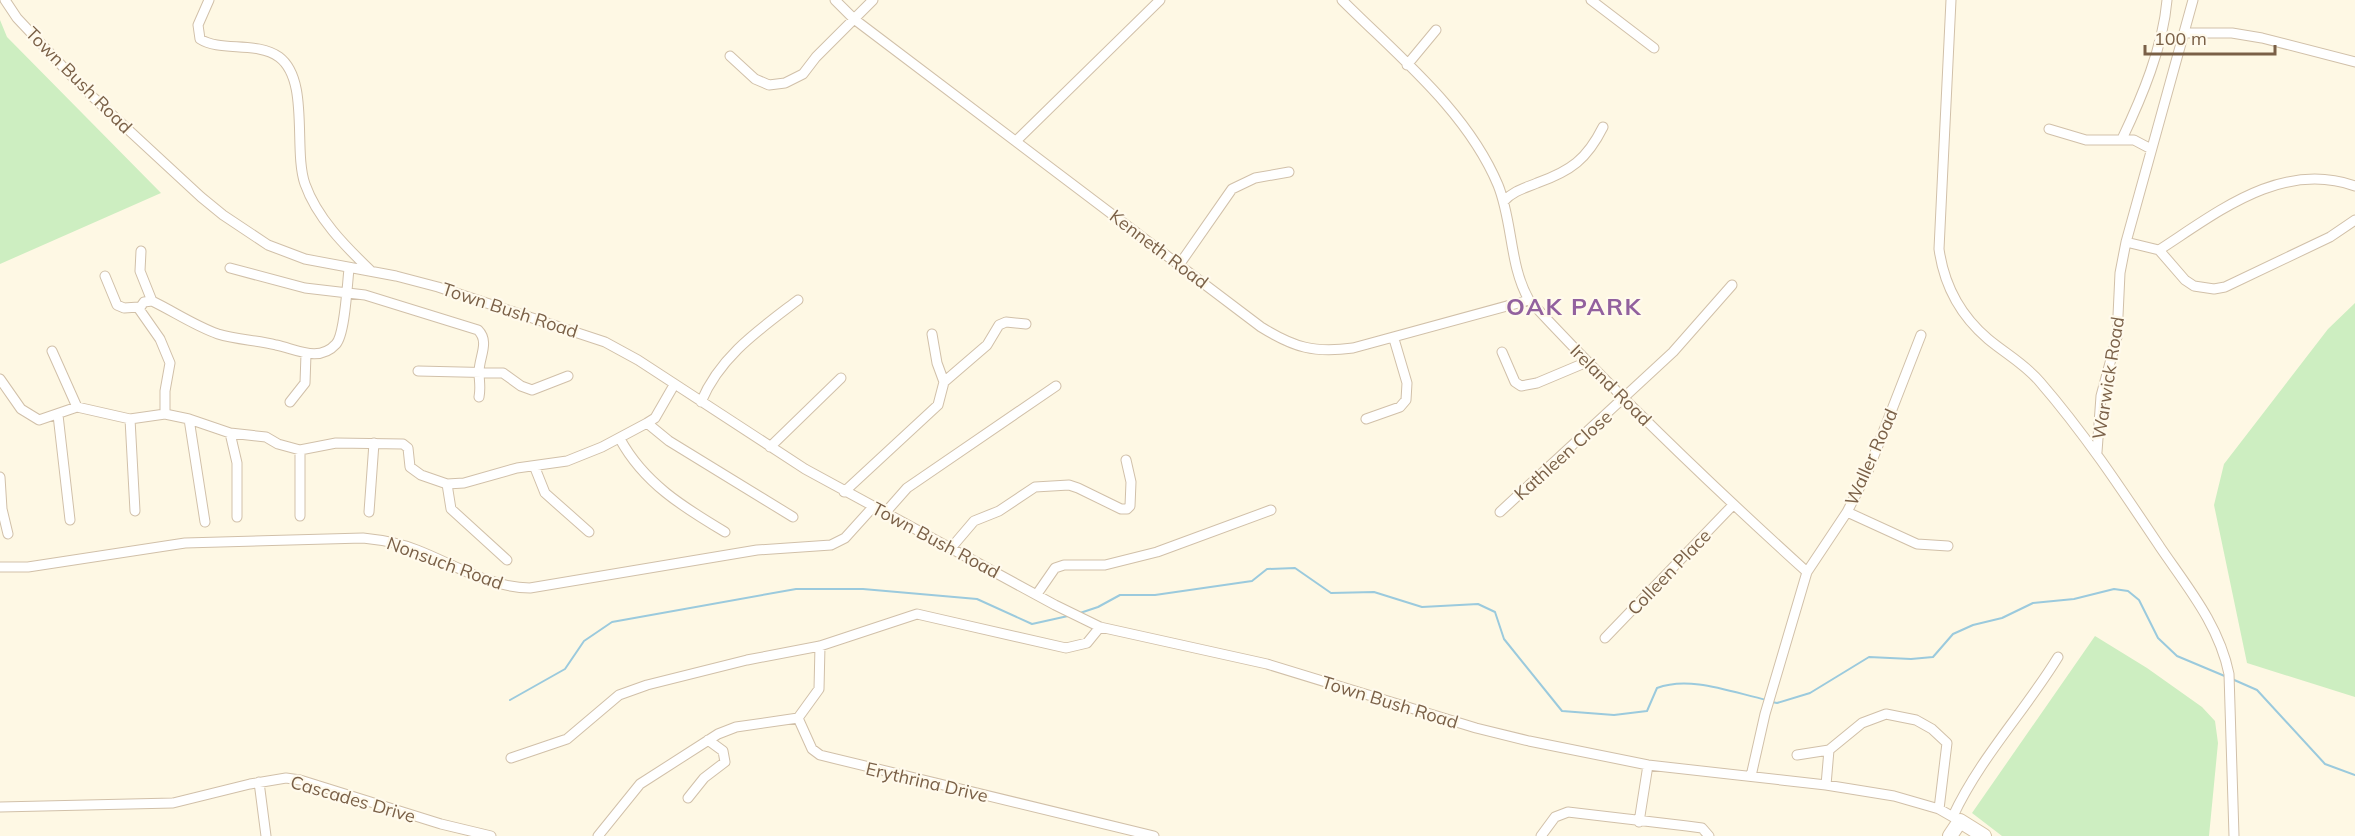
<svg xmlns="http://www.w3.org/2000/svg" width="2355" height="836" viewBox="0 0 2355 836" font-family="Mulish,sans-serif">
<style>
.green{fill:#cdeec1}
.lines{fill:none;stroke-linecap:round;stroke-linejoin:round}
.stream{stroke:#9bcadd;stroke-width:2}
.street-casing{stroke:#d1c0a9;stroke-width:11}
.secondary-casing{stroke:#d5c2a6;stroke-width:16}
.street{stroke:#fff;stroke-width:9}
.secondary{stroke:#fff;stroke-width:14}
.labels{text-anchor:middle;dominant-baseline:central;stroke-width:4.5;stroke-linejoin:round;paint-order:stroke}
.street-label{font-size:18px;fill:#7a6047;stroke:#fffaec}
.district-label{font-size:24px;font-weight:bold;letter-spacing:1.5px;fill:#92619e;stroke:#fffaec}
</style>
<rect width="100%" height="100%" fill="#fef8e4"/>
<path class="green" d="M0 20 7 37 161 193 0 264Z
M2355 303V697L2247 663 2214 505 2224 464 2328 329Z
M2095 636 2147 668 2202 707 2215 721 2218 743 2209 836H2002L1972 813Z"/>
<g class="lines">
<path class="stream" d="M1080 613 1098 607 1120 595H1155L1252 581 1267 569 1295 568 1331 593 1374 592 1422 607 1478 604 1495 612 1504 639 1562 711 1614 715 1647 711 1657 688C1690 675 1734 693 1767 700
M2232 679 2257 690 2325 764 2355 775
M510 700 565 669 584 641 612 622 796 589H863L977 599 1032 624 1068 616
M1772 702 1777 703 1810 693 1869 657 1911 659 1933 657 1953 634 1973 625 2002 618 2033 603 2074 599 2114 589 2128 591 2139 600 2158 638 2177 656 2227 677"/>
<defs>
<path id="street" d="M5 0 17 18 81 86 201 197 223 215 268 245 305 259 396 276 438 287 605 342 638 360 805 469 1055 605 1100 627 1267 664 1476 728 1529 741 1648 765 1826 785 1894 796 1939 809 1960 821
M209 0 198 25 200 39C220 52 257 41 279 57 310 80 293 150 305 184 317 218 345 246 371 271
M835 0 854 19 1261 327C1295 348 1314 353 1353 348L1529 300
M1342 0C1398 56 1467 111 1498 185 1513 222 1509 265 1529 300 1617 395 1711 485 1807 572L1765 714 1751 776
M1591 0 1654 48
M1951 0 1939 249C1944 285 1961 316 1988 339 2006 354 2025 364 2040 382 2085 434 2122 490 2160 547 2188 588 2219 625 2229 674L2234 836
M2184 33H2232L2262 38 2355 62
M730 56 755 79 769 85 785 83 803 74 816 57 873 0
M1407 65 1436 30
M2049 129 2086 140H2134L2151 149
M2122 139C2142 97 2163 47 2167 0
M1016 141 1160 0
M1504 201C1513 191 1525 188 1537 183 1571 171 1587 159 1603 127
M2126 242 2159 250 2185 280 2194 286 2214 289 2225 287 2330 237 2355 220
M2159 250C2218 212 2281 160 2355 186
M141 251 140 271 152 301
M1179 265 1232 189 1255 178 1289 172
M230 268 305 288 365 295 478 330C490 342 479 357 479 372 479 381 481 387 479 397
M105 276 117 305 124 308 139 307
M52 351 77 407
M1502 352 1515 382 1521 386 1537 383 1587 362
M418 371 503 373 521 386 532 390 568 376
M0 379 21 409 39 420 77 407 130 419 165 414 189 419 230 433 266 437 278 444 300 450 336 443 403 444 408 448 410 467 421 475 447 484 464 483 517 468 567 461 602 447 647 423 655 418 674 385
M944 382 987 345 999 325 1006 322 1026 324
M290 402 305 383 306 354
M701 402C720 356 760 329 798 300
M165 414V391L170 363 160 339 139 309 144 302 152 301C173 311 195 326 218 334 237 340 257 340 276 345 296 349 319 363 336 344 345 334 347 286 349 269
M58 415 70 520
M130 419 135 511
M189 419 205 522
M1366 419 1400 407 1406 400 1407 383 1394 339
M647 423 669 441 793 517
M230 433 237 463V517
M620 439C644 483 683 507 725 532
M770 447 841 378
M2097 452 2101 396 2117 337 2120 273 2126 242 2193 0
M535 468 545 493 589 532
M0 477 2 509 8 534
M447 484 451 509 507 560
M844 492 938 405 944 382 937 363 932 334
M369 512 374 443
M1500 512 1673 352 1732 285
M1847 512 1917 544 1948 546
M885 513 907 488 1056 386
M300 516V450
M951 548 974 521 999 511 1035 487 1069 485 1078 488 1121 509H1127L1130 506 1131 482 1126 460
M0 567H28L185 543 363 538C382 540 400 543 417 550 453 564 491 588 530 588L757 550 831 545 845 538 873 507
M1807 572 1847 512 1868 471 1921 335
M1037 594 1055 568 1064 565H1105L1157 552 1271 510
M1605 638 1733 505
M820 646 819 689 798 718 812 749 820 755 1154 836
M1797 755 1829 750 1862 723 1886 714 1916 720 1932 729 1947 743 1939 809
M511 758 567 739 619 695 647 685 747 660 820 646 917 614 1066 648 1087 643 1100 627
M259 782 266 836
M1826 785 1829 750
M688 798 704 778 725 762 723 751 708 740
M0 807 173 803 250 784 286 778 300 780 441 824 491 836
M1953 816C1980 758 2025 711 2058 657
M1639 822 1648 765
M598 836 640 784 718 734 736 727 798 718
M1541 836 1555 817 1568 812 1687 826 1702 828 1709 836"/>
<path id="secondary" d="M1950 836 1960 821 1984 836"/>
</defs>
<use href="#street" class="street-casing"/>
<use href="#secondary" class="secondary-casing"/>
<use href="#street" class="street"/>
<use href="#secondary" class="secondary"/>
</g>
<g class="labels">
<g class="street-label">
<text transform="translate(79 80) rotate(45)">Town Bush Road</text>
<text transform="translate(1159 249) rotate(37)">Kenneth Road</text>
<text transform="translate(510 310) rotate(18)">Town Bush Road</text>
<text transform="translate(2108 378) rotate(-81)">Warwick Road</text>
<text transform="translate(1611 385) rotate(45)">Ireland Road</text>
<text transform="translate(1563 455) rotate(-42)">Kathleen Close</text>
<text transform="translate(1871 457) rotate(-66)">Waller Road</text>
<text transform="translate(936 540) rotate(28)">Town Bush Road</text>
<text transform="translate(445 563) rotate(20)">Nonsuch Road</text>
<text transform="translate(1669 572) rotate(-46)">Colleen Place</text>
<text transform="translate(1390 702) rotate(17)">Town Bush Road</text>
<text transform="translate(927 782) rotate(13)">Erythrina Drive</text>
<text transform="translate(353 799) rotate(16)">Cascades Drive</text>
</g>
<g class="district-label">
<text x="1574" y="306">OAK PARK</text>
</g>
</g>
<path d="M2145 45v9h130v-9" fill="none" stroke="#7a6047" stroke-width="3"/>
<text x="2154" y="45" font-size="18" fill="#7a6047" stroke="#fffaec" stroke-width="4.5" paint-order="stroke">100 m</text>
</svg>
